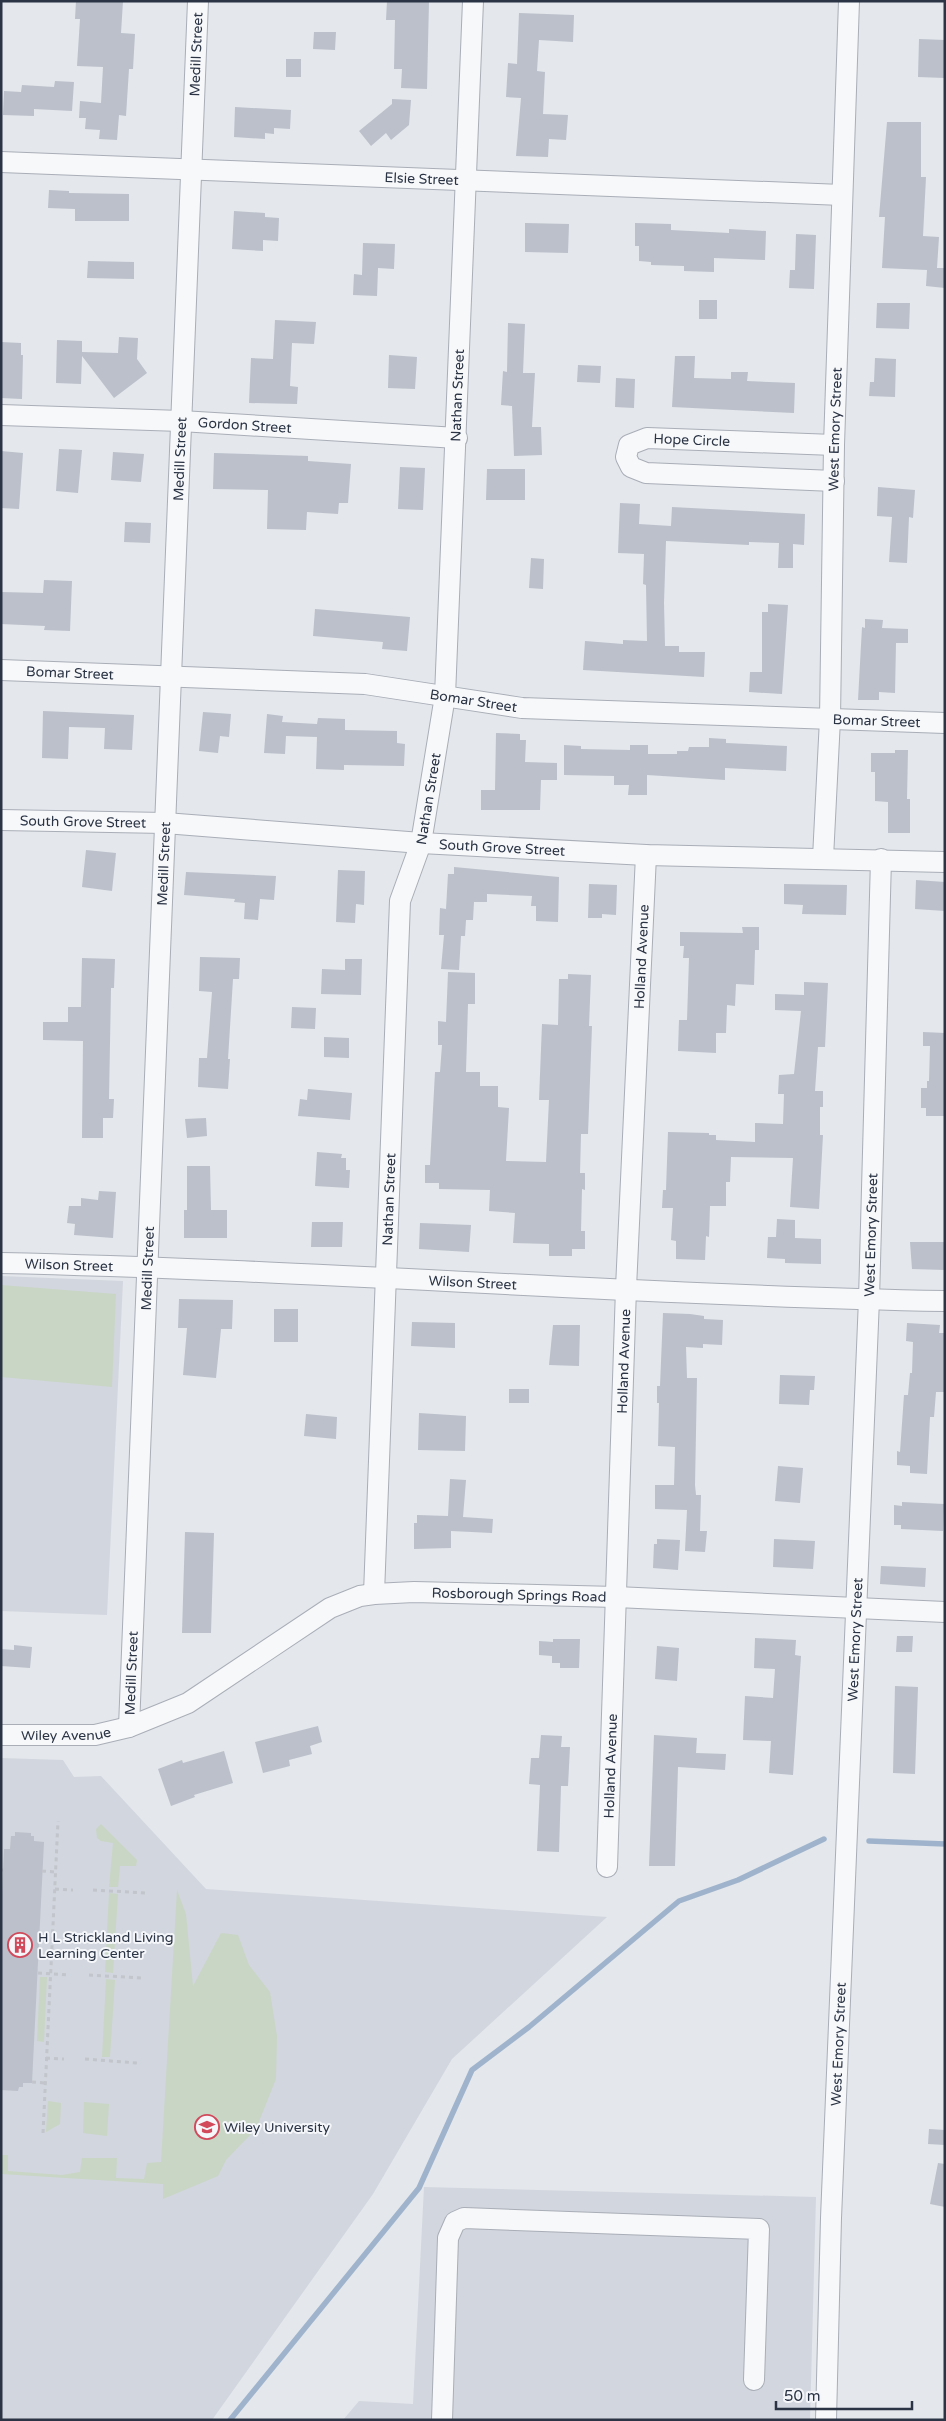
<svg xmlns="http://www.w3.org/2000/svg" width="946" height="2421" viewBox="0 0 946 2421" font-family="'Varela Round',sans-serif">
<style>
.built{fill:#d2d6de}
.green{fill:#c9d6c5}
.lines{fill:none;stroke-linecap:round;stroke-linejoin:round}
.stream{stroke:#9fb4cc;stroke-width:5.5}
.building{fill:#bbc0ca}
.minor-casing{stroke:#a9aeb7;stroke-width:22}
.path{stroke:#c2c5cb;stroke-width:3;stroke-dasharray:4 4;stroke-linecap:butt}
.minor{stroke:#f7f8fa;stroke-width:20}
.labels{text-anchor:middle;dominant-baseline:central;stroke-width:4;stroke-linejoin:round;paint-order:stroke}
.street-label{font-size:14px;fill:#2b3445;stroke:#f4f6f9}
.poi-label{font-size:14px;fill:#2b3445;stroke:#f4f6f9;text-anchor:start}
</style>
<rect width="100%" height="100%" fill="#e4e7ec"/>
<path class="built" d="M1 1276 123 1281 107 1615 1 1611Z
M1 1758 63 1760 74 1777 101 1776 206 1889 607 1917 452 2059 373 2194 212 2420H1Z
M424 2187 816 2197 810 2420H343L359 2401 413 2404Z"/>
<path class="green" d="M1 1285 116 1294 112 1387 1 1377Z
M101 1824 137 1860 136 1866H120L118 1887H109L113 1843 101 1841 97 1838 96 1829Z
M177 1890 186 1914 193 1986 221 1933 238 1935 249 1965 270 1992 277 2036 276 2079 256 2129 226 2160 218 2176 163 2199V2184L1 2174V2155H8V2171L62 2175 80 2172 82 2158H117L116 2178 144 2179 147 2163 161 2162Z
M109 1893 118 1894 113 1973 105 1972Z
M40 1977H47L44 2042 37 2041Z
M106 1979 115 1980 110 2057H102Z
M48 2101 61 2103 60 2124 46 2132Z
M84 2102 109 2104 107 2136 83 2133Z"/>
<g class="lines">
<path class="stream" d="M869 1841 945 1844
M230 2420 419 2188 472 2070 529 2027 679 1901 738 1880 824 1839"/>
</g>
<path class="building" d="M76 1H123L121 33 135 34 133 69H129L126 116 119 115 117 140 99 139 100 130 85 129 86 118H79L80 101 101 103 103 67 77 66 80 19H75Z
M387 1H429L427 89 401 88 402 69H394L395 20H386Z
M519 13 574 15 573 42 539 40 537 71 545 72 543 114 568 115 566 140 549 139 548 157 516 156 521 98 506 97 508 63 517 64Z
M314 32H336L335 50 313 49Z
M919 39 945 40V78L918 77Z
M286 59H301V77H286Z
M55 81 74 82 72 111 34 109V116L3 115 4 91 21 92 22 85 54 87Z
M392 99 411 100 409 125 391 140 386 133 371 146 359 131 392 104Z
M235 107 291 110 290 129 274 128V134L265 133V139L234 137Z
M887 122H921V177H926L923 236 939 237 937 268H945V288L926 286 927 270 882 268 885 217H879Z
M49 190 69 191V193L129 194V221H75V209L48 208Z
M234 211 265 213V217L279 218 278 241 263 240V251L232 249Z
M525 223 569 224 568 253 525 252Z
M635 223 671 224V230L729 233V229L766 231 765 260 714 258V272L684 271V266L651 265V262L639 261V246H635Z
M796 234 816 235 814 289 789 288 790 270H795Z
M363 243 395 244 394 269 378 268 377 296 353 295 354 274 362 275Z
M88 261 134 262V279L87 278Z
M699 300H717V319H699Z
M877 303H910L909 329 876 328Z
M275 320 316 322 314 344 292 343 290 386 298 387 297 404 249 403 251 358 273 359Z
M508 323 525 324 523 373H535L532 427H541L542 455 514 456 512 406 501 405 503 371 507 372Z
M119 337 138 338 137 359 147 373 114 398 82 356 81 384 56 383 57 340 82 341V352L118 353Z
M1 342 21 343V355H23L22 399 1 398Z
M389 355 417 357 415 389 388 388Z
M675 356H695L694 378 731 379V372H748L747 381 795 383 794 413 672 407Z
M875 358 896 359 895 397 869 396 870 382H874Z
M578 365 601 366 600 383 577 382Z
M616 378 635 379 634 408 615 407Z
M59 449 82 450 78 493 56 491Z
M1 451 23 453 19 509 1 508Z
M113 452 144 454 141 482 111 480Z
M214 453 308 456V461L351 464 348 503H339L338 514 307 512 306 530 267 529 268 490 213 489Z
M400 467 425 468 423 510 398 509Z
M487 469H525V500H486Z
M878 487 915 490 913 518 909 517 907 563 889 562 892 517 877 516Z
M620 503 640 504 639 524 671 526 672 507 805 514 804 545 793 544V568H778L779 543 749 542V545L666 541 664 603 665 646H679V652H705L704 677 583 670 585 641 623 644V640L647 641 646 585 643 584 644 554 618 553Z
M125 522 151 523 150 543 124 542Z
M531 558 544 559 543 589 529 588Z
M44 580 72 581 70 631 44 630 45 626 1 624V592L43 593Z
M768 604 788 605 782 694 749 692 750 672H762V612H768Z
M315 609 410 617 407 651 382 649 383 642 313 636Z
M865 619 883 620 882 628 908 629V643H896L895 693 879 692V700H858L862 627 865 628Z
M43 711 134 715 132 750 104 749 105 728 69 727 68 759 42 758Z
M203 712 231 714 229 737 220 736 218 753 199 751Z
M267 714 283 716 282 722 317 724 318 718 345 719V730L397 731V743L405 744 404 766 344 765V770L316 769 317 737 286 736 285 754 264 753Z
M496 733 520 734V740H526L525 762 557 763V780H541L540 810H481V790H495Z
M709 738 726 739V743L787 746 786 771 725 768V780L647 775V795H628L629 785H614V776L564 775V745L581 746V749L630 750V745H648V754H677V751H688L689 747H709Z
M895 750H908L907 799H910V833H888V802L875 801V772H871V753H895Z
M86 850 116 853 112 891 82 887Z
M454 867 559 877 558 922 536 921V906H531L532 896 487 894V902H474L473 920H466L465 936H461L459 970 441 969 444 935H439L440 908 446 909 448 874H454Z
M338 870 365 871 364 905 356 904 355 923 336 922Z
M186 872 276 876 274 900 260 899 258 920 244 919 245 903 234 902 235 899 184 895Z
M916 880 945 882V911L915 909Z
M589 884 617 885 616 915 602 914V918H588Z
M784 884 847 885 846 915 802 914 803 905 784 904Z
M742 927H759V950H755L754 985 736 984 735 1006 727 1005 726 1033H716V1053L678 1051 679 1020H687L689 958H683L684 946H680V932L743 933Z
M200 957 240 958 239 979H233L228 1059H230L228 1089 198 1087 199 1058H207L212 992 199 991Z
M82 958 115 959 114 988H111L109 1099H114L113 1118H103V1138H82L83 1041 43 1040V1022H68V1007H81Z
M345 959H362L361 995 321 994 322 969 345 970Z
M448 972 475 973V1004H468L466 1072H480V1086H498V1107L509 1108 506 1161 546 1162 549 1100H539L542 1024 558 1025 559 979H568V974L591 975 589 1026H592L588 1134H581L580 1173H585V1190L582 1189 581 1231H585V1249H572V1256H549V1244L513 1243 515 1213 489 1211 490 1190 439 1189V1183H425V1165H430L435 1072H440L442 1045H438V1021L446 1022Z
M804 982 828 983 825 1047H818L815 1091H823V1107H820V1135H823L819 1209 790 1207 793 1158 731 1157 730 1182H726V1206H710L709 1237 706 1236 705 1260 676 1259V1241L671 1240 673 1208H662L663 1190H666L668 1132 709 1133V1135H716V1140L755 1142V1123L783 1124 784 1094H778L779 1075 794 1074 801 1011 775 1010V994L804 995Z
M292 1007 316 1008 315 1029 291 1028Z
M923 1032 945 1033V1116H926V1108H921V1088H927V1081H929L930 1046H923Z
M324 1037 349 1038V1058L324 1057Z
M308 1089 352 1093 350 1120 298 1116 300 1099 307 1100Z
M206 1118 207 1136 187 1138 185 1119Z
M317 1152 342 1154 341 1158H346V1170H350L349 1188 315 1186Z
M187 1166H210L211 1210H227V1238H184V1210H187Z
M99 1191 116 1192 113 1238 74 1235 75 1224 67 1223 69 1206H81V1198L98 1200Z
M777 1219 795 1220V1238L821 1239V1264L785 1263V1259L767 1258 768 1237H776Z
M312 1222H343L342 1247H311Z
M420 1223 471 1225 469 1252 419 1249Z
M910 1242H945V1270L912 1269Z
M179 1299 233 1300 232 1329H221L216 1378 183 1375 187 1328H178Z
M274 1309H298V1342H274Z
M663 1313 690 1314 704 1316V1319L723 1320 722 1345 703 1344V1348L686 1347 687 1378H697L695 1485 696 1495H701L700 1531H707L705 1552 685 1551 687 1510 655 1509V1485H674L675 1447 658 1446 659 1403H657V1386H660Z
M412 1322 455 1323V1348L411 1346Z
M907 1323 940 1325 939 1333H945V1392H936L934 1417H930L927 1474 910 1473V1466L897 1465V1451L900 1452 904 1395H908L910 1373H912L913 1342 906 1341Z
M553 1325H580L579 1366 549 1365Z
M780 1375 815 1376 814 1390H810L809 1405 779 1404Z
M509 1389H529V1403H509Z
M419 1413 466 1416 465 1451 418 1450Z
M306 1414 337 1417 336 1439 304 1436Z
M778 1466 803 1468 800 1503 775 1501Z
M450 1479 466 1480 463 1517 493 1519 492 1533 451 1531V1548L414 1549V1523H417V1515L448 1516Z
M902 1502 944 1504 943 1531 901 1529V1525H894V1505L902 1506Z
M185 1532 214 1533 211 1633H182Z
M657 1539 680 1540 678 1570 653 1568 654 1544H657Z
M774 1539 815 1541 813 1569 773 1567Z
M881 1566 926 1568 925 1587 880 1584Z
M897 1636H913L912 1652H896Z
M755 1638 796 1640 795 1655 801 1656 793 1775 769 1773 771 1741 743 1740 745 1696 773 1698 775 1669 754 1668Z
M553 1639H580L579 1668H560V1663H552V1656L539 1655V1641L553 1642Z
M14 1645 32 1647 30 1668 1 1666V1649L14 1650Z
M657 1646 679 1648 677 1681 655 1679Z
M895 1686 918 1687 915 1774 893 1773Z
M318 1726 322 1742 310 1746 312 1754 289 1760 290 1766 263 1773 255 1742Z
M541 1735 562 1736 561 1747H570L568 1786H561L559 1852 537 1851 540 1785 529 1784 531 1758H539Z
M654 1735 697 1738 696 1753 726 1754 725 1770 678 1767 675 1866H649Z
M224 1751 233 1783 194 1795 195 1797 171 1806 158 1769 182 1760 183 1763Z
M15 1832 31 1833V1836H34V1841L44 1842 32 2083H23V2087H19L18 2091 1 2090V1918L4 1849H10L11 1836H15Z
M929 2129 945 2130V2145L928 2144Z
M938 2163 945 2164V2207L930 2204Z"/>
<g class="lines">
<defs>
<g id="minor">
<path id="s1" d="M1 162 842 195"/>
<path id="s2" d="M1 415 181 421 457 438"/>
<path id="s3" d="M834 481 646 473 631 467 626 457 629 445 647 438 834 445"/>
<path id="s4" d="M1 670 365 684 522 708 945 723"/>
<path id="s5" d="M1 820 165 823 421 843 646 855 945 862"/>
<path id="s6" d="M823 858 830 719 834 445 849 1"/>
<path id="s7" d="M1 1263C316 1270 630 1295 945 1301"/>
<path id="s8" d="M374 1594 400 901 421 843 445 696 473 1"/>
<path id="s9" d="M129 1727 198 1"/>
<path id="s10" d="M1 1735H95L129 1727 188 1703 330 1608 360 1596 374 1594 414 1592 616 1597 945 1612"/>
<path id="s11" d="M607 1867 626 1288 646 855"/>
<path d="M442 2420 448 2238 455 2222 464 2218 759 2229 754 2380"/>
<path id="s12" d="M826 2420 831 2218 869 1299 881 859"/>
</g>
</defs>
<use href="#minor" class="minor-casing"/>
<path class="path" d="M1 1870H3
M42 1871 55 1872
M55 1889 73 1890
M93 1890 146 1893
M38 1973 69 1975
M89 1975 142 1978
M46 2058 64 2059
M85 2059 137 2063
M32 2082 45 2083
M43 2133 58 1821"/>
<use href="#minor" class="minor"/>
</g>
<defs>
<symbol id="building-ring" viewBox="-11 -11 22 22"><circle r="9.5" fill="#f4f6f9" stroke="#d1495b" stroke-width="1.5"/><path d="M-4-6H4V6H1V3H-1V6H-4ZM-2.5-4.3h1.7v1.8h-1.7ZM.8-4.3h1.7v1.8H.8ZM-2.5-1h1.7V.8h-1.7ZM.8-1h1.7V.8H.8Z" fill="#d1495b"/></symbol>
<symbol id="university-ring" viewBox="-11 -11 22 22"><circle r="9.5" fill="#f4f6f9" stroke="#d1495b" stroke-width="1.5"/><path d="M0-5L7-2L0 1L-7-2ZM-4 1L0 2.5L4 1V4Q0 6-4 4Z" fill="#d1495b"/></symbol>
</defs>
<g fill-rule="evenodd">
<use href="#building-ring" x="6" y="1931" width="28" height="28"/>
<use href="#university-ring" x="193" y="2113" width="28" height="28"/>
</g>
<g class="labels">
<g class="street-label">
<text stroke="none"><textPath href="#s9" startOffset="1674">Medill Street</textPath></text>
<text stroke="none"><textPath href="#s1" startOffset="421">Elsie Street</textPath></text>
<text stroke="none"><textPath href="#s8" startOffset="1205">Nathan Street</textPath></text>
<text stroke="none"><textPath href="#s2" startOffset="244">Gordon Street</textPath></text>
<text stroke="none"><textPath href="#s6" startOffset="429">West Emory Street</textPath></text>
<text stroke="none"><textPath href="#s3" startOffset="292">Hope Circle</textPath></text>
<text stroke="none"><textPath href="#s9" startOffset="1269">Medill Street</textPath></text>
<text stroke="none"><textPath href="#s4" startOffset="69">Bomar Street</textPath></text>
<text stroke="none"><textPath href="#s4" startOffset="474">Bomar Street</textPath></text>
<text stroke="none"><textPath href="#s4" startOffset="878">Bomar Street</textPath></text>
<text stroke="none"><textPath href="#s8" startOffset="800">Nathan Street</textPath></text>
<text stroke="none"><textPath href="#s5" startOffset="82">South Grove Street</textPath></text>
<text stroke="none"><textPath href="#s5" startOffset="502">South Grove Street</textPath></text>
<text stroke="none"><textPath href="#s9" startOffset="864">Medill Street</textPath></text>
<text stroke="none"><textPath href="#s11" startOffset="911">Holland Avenue</textPath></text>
<text stroke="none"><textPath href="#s8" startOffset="395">Nathan Street</textPath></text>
<text stroke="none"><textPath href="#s12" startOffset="1186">West Emory Street</textPath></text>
<text stroke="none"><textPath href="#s7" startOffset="68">Wilson Street</textPath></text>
<text stroke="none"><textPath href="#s9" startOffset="459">Medill Street</textPath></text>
<text stroke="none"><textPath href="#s7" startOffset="472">Wilson Street</textPath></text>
<text stroke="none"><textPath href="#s11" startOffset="506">Holland Avenue</textPath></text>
<text stroke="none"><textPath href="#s10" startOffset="555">Rosborough Springs Road</textPath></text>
<text stroke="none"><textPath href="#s12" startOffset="781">West Emory Street</textPath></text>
<text stroke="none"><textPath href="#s9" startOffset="54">Medill Street</textPath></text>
<text stroke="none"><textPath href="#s10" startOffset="65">Wiley Avenue</textPath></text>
<text stroke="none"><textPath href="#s11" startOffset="101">Holland Avenue</textPath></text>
<text stroke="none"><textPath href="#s12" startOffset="376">West Emory Street</textPath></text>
</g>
<g class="poi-label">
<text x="38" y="1937">H L Strickland Living<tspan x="38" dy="16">Learning Center</tspan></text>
<text x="224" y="2127">Wiley University</text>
</g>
</g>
<rect width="946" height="2421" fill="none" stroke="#2b3445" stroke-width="5"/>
<path d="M776 2401v8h136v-8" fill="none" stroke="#2b3445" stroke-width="2.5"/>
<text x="784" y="2401" font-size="15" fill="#2b3445" stroke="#f4f6f9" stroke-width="4" paint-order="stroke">50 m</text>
</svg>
